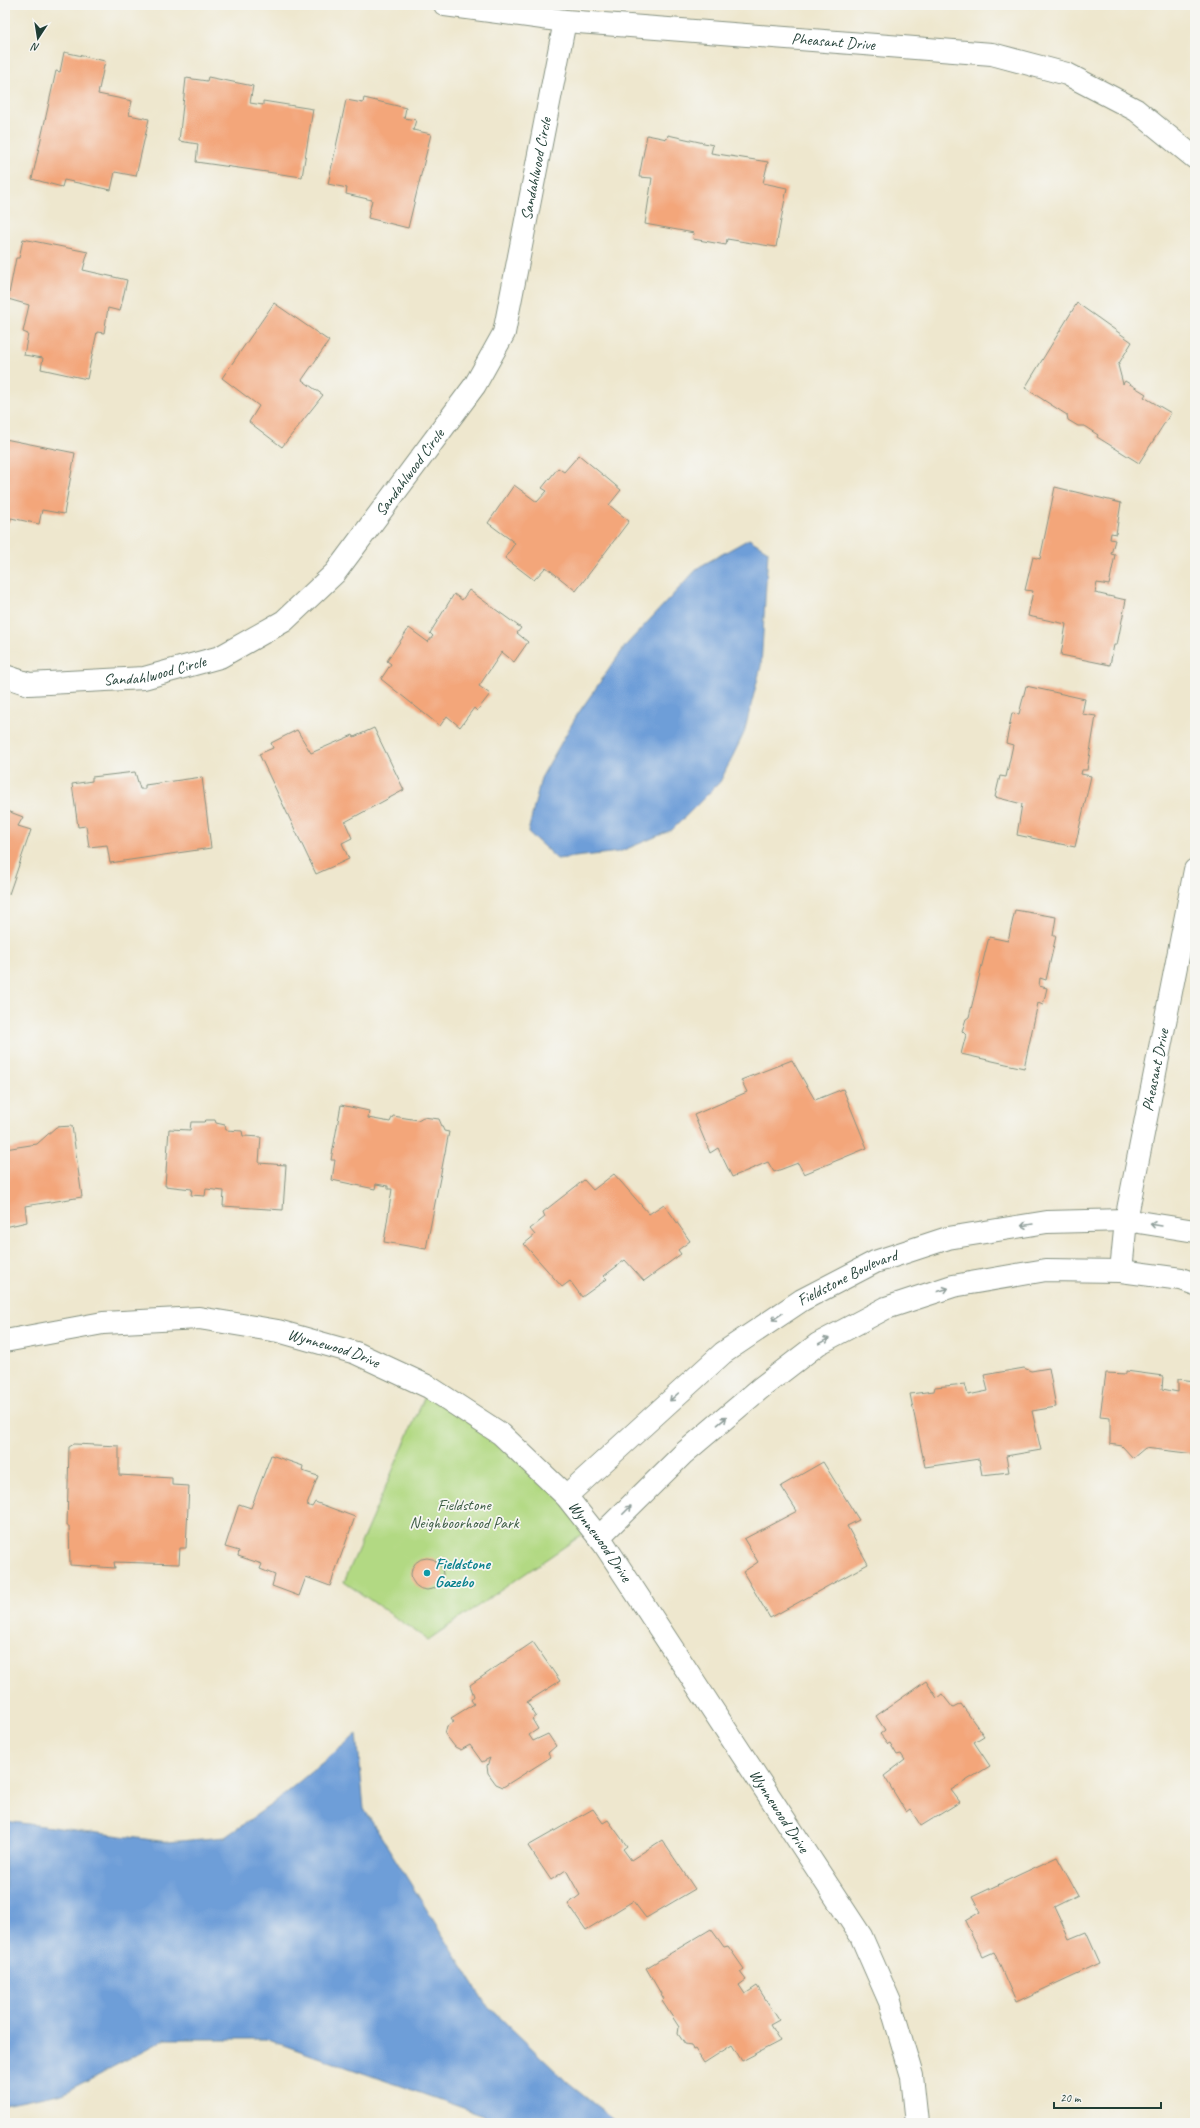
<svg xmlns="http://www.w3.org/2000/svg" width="1200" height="2128" viewBox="0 0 1200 2128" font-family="Caveat,sans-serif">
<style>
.green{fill:#b2d983;stroke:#688b5c}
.water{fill:#6e9ed8;stroke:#466e86}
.building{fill:#f3a67a}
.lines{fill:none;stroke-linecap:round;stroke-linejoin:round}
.minor-casing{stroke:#869281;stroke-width:24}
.minor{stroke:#fff;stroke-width:22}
.oneway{stroke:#8f9e9a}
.culture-dot{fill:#0f9aa8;stroke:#f6f6f2;stroke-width:1.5}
.labels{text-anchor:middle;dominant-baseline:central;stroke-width:3.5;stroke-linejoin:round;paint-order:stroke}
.street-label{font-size:16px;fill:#1f3d34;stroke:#f6f6f2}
.park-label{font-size:16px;fill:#3c5c44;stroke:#f6f6f2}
.culture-label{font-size:16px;font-weight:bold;fill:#0d838f;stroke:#f6f6f2;text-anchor:start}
</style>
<rect width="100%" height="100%" fill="#f6f6f2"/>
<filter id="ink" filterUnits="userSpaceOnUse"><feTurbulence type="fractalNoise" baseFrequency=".025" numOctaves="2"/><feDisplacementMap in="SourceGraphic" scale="8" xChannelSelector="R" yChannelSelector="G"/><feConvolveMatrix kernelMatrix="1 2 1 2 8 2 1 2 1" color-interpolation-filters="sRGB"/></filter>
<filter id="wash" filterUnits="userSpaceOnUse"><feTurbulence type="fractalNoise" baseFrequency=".012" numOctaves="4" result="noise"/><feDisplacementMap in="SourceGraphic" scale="16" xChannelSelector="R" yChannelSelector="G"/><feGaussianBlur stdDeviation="0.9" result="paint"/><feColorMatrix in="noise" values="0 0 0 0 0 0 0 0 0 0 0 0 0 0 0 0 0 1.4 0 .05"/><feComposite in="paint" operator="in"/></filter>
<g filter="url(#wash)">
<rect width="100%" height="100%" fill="#eee7ce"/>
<path class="green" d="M429 1387 501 1434 592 1528 428 1640 344 1582Z"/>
<path class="water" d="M749 539 768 551 761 666 744 733 720 782 672 830 619 852 557 859 528 832 541 778 577 715 626 645 699 567Z
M357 1734 364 1809 485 2003 569 2084 618 2123H495L483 2115 266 2039H166L63 2093 5 2105V1821L168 1842 225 1837 272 1804Z"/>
<g id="blocks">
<path class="building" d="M64 52 105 61 98 94 132 101 129 115 149 119 136 176 115 172 111 190 64 180 62 187 32 179 56 71 60 72Z
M208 77 253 86 250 103 263 105V101L313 109 302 177 196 162 198 144 179 141 186 78 207 81Z
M364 98 406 108 404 118 416 120 413 130 431 134 408 228 368 218 372 200 346 194 347 188 328 184 346 100 363 103Z
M647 135 667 139 668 135 713 145 711 153 768 162 763 183 787 188 776 247 727 239 726 245 693 239 694 233 645 224 652 178 639 177Z
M23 239 88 252 83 270 127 280 120 311 108 308 104 333 97 332 87 379 41 369 43 358 24 355 28 334 23 332 29 305 8 299 16 258H19Z
M274 303 329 341 302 380 323 395 282 447 249 422 259 406 222 378Z
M1077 303 1132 342 1118 365 1123 384 1125 381 1146 394 1144 397 1171 413 1139 463 1097 437 1098 435 1084 426H1078L1068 420 1067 415 1025 388Z
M5 439 75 453 64 514 42 510 39 524 11 518 10 522 5 521Z
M579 455 621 490 609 505 629 521 576 591 546 567 534 580 505 558 515 543 488 523 514 485 537 502 547 491 542 488 558 468 564 472Z
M1055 487 1121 503 1116 534 1111 533 1110 539 1115 540 1111 554 1115 555 1109 585 1097 583 1095 593 1126 600 1117 645H1114L1110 665 1061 655 1066 624 1028 616 1033 591 1025 590 1033 557 1040 559Z
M469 590 521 628 517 633 528 642 514 662 502 652 479 686 490 694 477 711 474 708 460 727 447 716 440 726 381 679 391 664 387 661 409 628 428 642 433 636 430 633 454 594 462 600Z
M1026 686 1085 699 1082 714 1096 716 1087 770H1082L1081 774 1091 776 1075 847 1017 835 1022 804 995 797 1000 776 1006 777 1013 745 1006 743 1012 713 1019 714Z
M374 728 404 790 345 822 352 838 342 843 349 859 316 874 259 754 273 748 271 743 297 730 311 753 353 735 354 737Z
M135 772 140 789H145V785L202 777 211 848 110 863 107 845 89 847 86 826 78 827 72 784 92 781V777Z
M5 810 23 817 18 826 31 830 9 894 5 892Z
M1015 910 1056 917 1053 936H1056L1046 980 1040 978 1039 986 1047 988 1043 1005 1038 1003 1024 1068 961 1054 966 1035 962 1031 966 1019 969 1017 989 937 1008 941Z
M792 1060 815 1100 843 1089 867 1148 804 1174 798 1163 774 1172 768 1162 732 1177 718 1148 710 1153 694 1115 747 1092 741 1080Z
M341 1105 369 1111 368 1118 390 1122 393 1116 418 1120 423 1117 439 1119 444 1131 449 1132 426 1249 384 1242 392 1189H388V1186L376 1184 375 1189 332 1180 335 1160H331Z
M206 1120H215L216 1123 225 1125 226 1130 242 1131 243 1136 261 1137 259 1163 286 1165 283 1210 223 1206 224 1191 206 1189 205 1196 191 1195 192 1189 165 1186 169 1129 190 1130 191 1122H204Z
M72 1126 82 1197 25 1206 27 1222 5 1227V1149L37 1144 56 1127Z
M614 1174 649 1214 664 1204 690 1241 678 1250 681 1254 644 1281 625 1260 604 1276 607 1279 582 1297 570 1281 562 1287 524 1244 535 1235 530 1229 545 1217 543 1212 584 1180 593 1190Z
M1024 1368 1031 1371 1049 1368 1056 1407 1032 1411 1041 1450 1006 1456 1009 1472 982 1475 979 1459 925 1467 910 1394 934 1391 935 1387 965 1384 968 1395 988 1391 984 1375Z
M1126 1371 1163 1376 1162 1389 1178 1392V1379L1195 1381V1454L1145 1448 1133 1458 1122 1446 1110 1444V1417L1100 1416 1106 1373 1126 1374Z
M74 1444 119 1446V1475L172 1478V1485L189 1486 186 1548H180L179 1564 114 1562 115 1568 70 1565 69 1526H67L69 1447Z
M271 1455 303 1466 302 1471 318 1476 307 1505 312 1507 315 1502 355 1517 330 1586 306 1577 299 1596 272 1586 275 1575 260 1569 262 1564 238 1556 239 1551 225 1547 239 1504 251 1508Z
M823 1462 859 1520 847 1526 868 1564 770 1618 743 1572 758 1562 744 1539 797 1511 781 1486Z
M411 1574a16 16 0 1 1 32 0a16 16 0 1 1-32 0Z
M533 1642 560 1681 527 1702 536 1716 532 1719 538 1729 529 1735 533 1741 548 1734 556 1746 548 1753 551 1757 503 1787 496 1784 488 1773 487 1766 490 1758 482 1762 470 1745 461 1750 455 1747 445 1734 447 1726 454 1722 451 1718 474 1704 471 1700 474 1696 470 1685Z
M926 1681 937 1698 942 1694 953 1708 961 1704 984 1736 974 1742 990 1766 951 1790 960 1802 921 1826 910 1809 906 1812 884 1776 905 1760 901 1754 897 1755 890 1743 888 1744 880 1734 885 1730 876 1716Z
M593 1809 603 1823 608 1820 627 1846 623 1849 631 1860 662 1840 695 1889 646 1918 633 1901 586 1930 568 1904 580 1895 566 1870 551 1880 528 1846Z
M1057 1857 1078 1895 1054 1907 1069 1939 1086 1932 1100 1963 1016 2002 994 1952 983 1957 965 1921 980 1912 972 1897Z
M711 1929 724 1947 728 1946 744 1969 740 1972 746 1980 739 1985 745 1994 757 1986 779 2020 770 2025 780 2041 742 2061 732 2045 704 2063 695 2049 693 2050 691 2045 685 2044 678 2034 679 2027 662 2001 664 1999 646 1968Z"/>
</g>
</g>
<g filter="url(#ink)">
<use href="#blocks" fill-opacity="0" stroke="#869281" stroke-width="1"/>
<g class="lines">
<defs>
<g id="minor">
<path id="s1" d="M445 5 565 21 992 54 1067 74 1136 110 1195 158"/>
<path id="s2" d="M5 676 29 684 144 678 220 657 284 621 335 573 475 385 504 333 565 21"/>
<path id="s3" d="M1121 1271 1126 1220 1195 870"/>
<path id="s4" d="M5 1341 103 1323 199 1318 278 1331 356 1353 429 1387 501 1434 566 1496 604 1544 861 1936 890 2002 912 2076 917 2123"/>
<path id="s5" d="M566 1496 723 1353 802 1300 875 1262 948 1238 1047 1222 1126 1220 1195 1231"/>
<path d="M599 1537 684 1453 762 1387 818 1344 886 1308 953 1286 1046 1270 1121 1271 1181 1279 1195 1284"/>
</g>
</defs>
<use href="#minor" class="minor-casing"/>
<use href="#minor" class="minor"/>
</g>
<defs><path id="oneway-shaft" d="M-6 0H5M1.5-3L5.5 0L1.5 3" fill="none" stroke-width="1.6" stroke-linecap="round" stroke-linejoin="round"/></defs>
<g class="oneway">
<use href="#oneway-shaft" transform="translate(1027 1225) rotate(171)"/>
<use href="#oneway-shaft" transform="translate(1156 1225) rotate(-171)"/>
<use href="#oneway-shaft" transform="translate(943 1290) rotate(-18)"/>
<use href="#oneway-shaft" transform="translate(777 1317) rotate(146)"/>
<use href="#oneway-shaft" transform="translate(824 1341) rotate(-28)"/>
<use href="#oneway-shaft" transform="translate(674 1397) rotate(138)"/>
<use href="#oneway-shaft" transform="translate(722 1421) rotate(-40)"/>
<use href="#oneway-shaft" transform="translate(627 1510) rotate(-45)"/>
</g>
</g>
<circle class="culture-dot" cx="427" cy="1573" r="4"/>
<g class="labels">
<g class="street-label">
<text stroke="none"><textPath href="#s1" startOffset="390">Pheasant Drive</textPath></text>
<text stroke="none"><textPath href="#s2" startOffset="824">Sandahlwood Circle</textPath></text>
<text stroke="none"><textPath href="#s2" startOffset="488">Sandahlwood Circle</textPath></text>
<text stroke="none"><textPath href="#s2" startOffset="152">Sandahlwood Circle</textPath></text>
<text stroke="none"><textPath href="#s3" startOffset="204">Pheasant Drive</textPath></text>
<text stroke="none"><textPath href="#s5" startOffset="358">Fieldstone Boulevard</textPath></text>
<text stroke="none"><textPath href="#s4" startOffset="334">Wynnewood Drive</textPath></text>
<text stroke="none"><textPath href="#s4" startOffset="670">Wynnewood Drive</textPath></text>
<text stroke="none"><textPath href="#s4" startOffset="994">Wynnewood Drive</textPath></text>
</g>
<g class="park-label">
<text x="464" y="1505">Fieldstone<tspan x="464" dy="18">Neighboorhood Park</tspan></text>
</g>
<g class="culture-label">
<text x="435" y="1564">Fieldstone<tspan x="435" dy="18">Gazebo</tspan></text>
</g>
</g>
<rect width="1200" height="2128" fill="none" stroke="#f6f6f2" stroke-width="20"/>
<g transform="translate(38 38) rotate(192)" stroke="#f6f6f2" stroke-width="3" paint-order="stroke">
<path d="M0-3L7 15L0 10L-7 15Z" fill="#1f3d34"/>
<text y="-6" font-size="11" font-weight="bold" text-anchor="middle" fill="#1f3d34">N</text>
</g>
<path d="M1054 2102v6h107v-6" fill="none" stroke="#1f3d34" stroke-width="2"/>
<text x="1060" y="2102" font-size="12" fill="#1f3d34" stroke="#f6f6f2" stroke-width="3" paint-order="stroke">20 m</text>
</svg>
